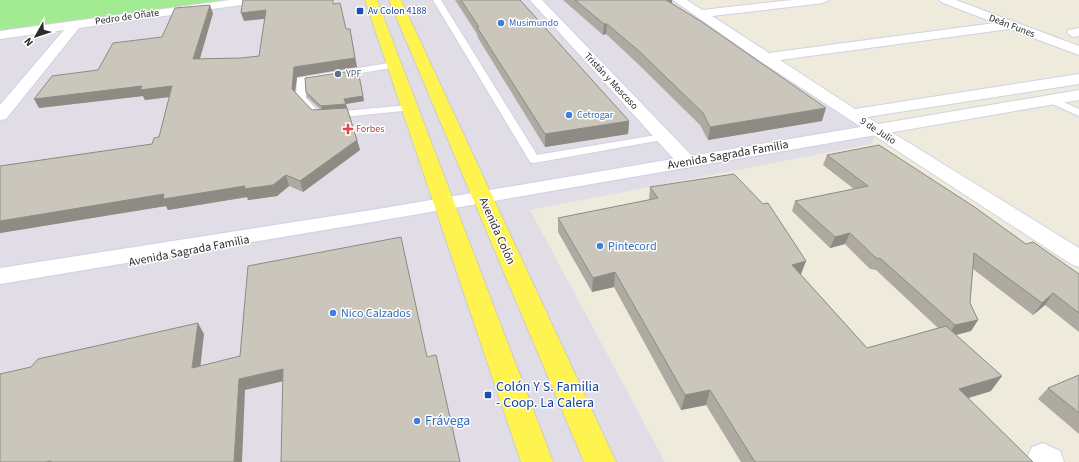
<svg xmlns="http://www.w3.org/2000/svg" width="1079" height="462" viewBox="0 0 1079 462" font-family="'Source Sans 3',sans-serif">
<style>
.industrial{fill:#e1dde6}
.green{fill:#a2eb93}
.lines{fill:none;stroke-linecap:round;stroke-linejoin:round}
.service-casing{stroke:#d1d1e5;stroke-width:2}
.minor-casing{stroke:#d1d1e5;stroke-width:2}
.secondary-casing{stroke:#d1d1e5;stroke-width:2}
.primary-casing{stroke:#ccc;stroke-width:2}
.service{fill:#fff;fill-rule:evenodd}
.minor{fill:#fff;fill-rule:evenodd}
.secondary{fill:#fff;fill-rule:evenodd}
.primary{fill:#fff350;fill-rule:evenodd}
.wall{fill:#aeaaa1}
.shaded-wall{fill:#8d8b83}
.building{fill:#cac6bb;stroke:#8d8b83}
.transit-dot{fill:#1a4fb4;stroke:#fff;stroke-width:1.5}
.shop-dot{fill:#3f7fe0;stroke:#fff;stroke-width:1.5}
.service-dot{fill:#5c6f8a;stroke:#fff;stroke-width:1.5}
.health-dot{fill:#e0444e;stroke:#fff;stroke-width:1.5}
.labels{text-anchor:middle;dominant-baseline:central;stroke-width:3;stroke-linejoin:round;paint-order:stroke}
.far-transit-label{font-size:10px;fill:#164399;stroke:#fff;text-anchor:start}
.far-street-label{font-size:10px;fill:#2b2b2b;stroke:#fff}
.far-shop-label{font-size:10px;fill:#366cbe;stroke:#fff;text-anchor:start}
.far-service-label{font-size:10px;fill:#4e5e75;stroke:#fff;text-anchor:start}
.far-health-label{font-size:10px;fill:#be3a42;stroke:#fff;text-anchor:start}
.street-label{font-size:12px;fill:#2b2b2b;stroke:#fff}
.shop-label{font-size:12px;fill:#366cbe;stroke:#fff;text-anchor:start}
.near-transit-label{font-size:14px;fill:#164399;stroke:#fff;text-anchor:start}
.near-shop-label{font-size:14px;fill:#366cbe;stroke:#fff;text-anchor:start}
</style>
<rect width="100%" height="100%" fill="#eeeadc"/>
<path class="industrial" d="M225 0H680L876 130 872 144 530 210 665 462H0V37Z"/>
<path class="green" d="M0 0H227L0 31Z"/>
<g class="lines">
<defs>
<path id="service" d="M433 0H441L537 155 662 134 668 137 662 140 534 163 530 162Z
M395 62 398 63V67L305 82 306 98 318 111 317 113H309L296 99 297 78Z
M1052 97 1079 109V116L1048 102 1047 100 1048 98Z
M409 105 413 106 414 108 413 110 332 118 327 115 332 112Z"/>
<path id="minor" d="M230 0H261L255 3 79 28 6 119 0 120V105L64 30 0 39V31Z
M530 0H542L694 158 696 162 694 166 687 168 680 166Z
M673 0H687L702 10 792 0H829L823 3 712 16 769 53 995 23 941 2 939 0H956L1079 46V55L1009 29 780 60 855 109 1079 74V84L867 117 1079 248V267L1071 264 760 61Z
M1079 28V36L1073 37 1067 33 1068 30Z
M1043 443 1060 451 1064 462H1029L1027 458 1032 447Z"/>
<path id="secondary" d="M1079 90V100L378 221 0 284V268L378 209Z"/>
<path id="primary" d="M365 0H377L553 462H521Z
M389 0H401L616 462H584Z"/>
</defs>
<use href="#service" class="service-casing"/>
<use href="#minor" class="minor-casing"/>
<use href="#secondary" class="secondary-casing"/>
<use href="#primary" class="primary-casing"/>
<use href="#service" class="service"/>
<use href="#minor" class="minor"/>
<use href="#secondary" class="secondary"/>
<use href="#primary" class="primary"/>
</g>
<path class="wall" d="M455 0H520L629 121 628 134 545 147 478 38 477 34Z
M563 0H672V3L822 121 708 140 700 125 637 63 606 34 603 35Z
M335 4 346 29 357 67 297 77 295 93 312 110 320 109 307 97 306 92 358 70 364 101 346 104 357 140 360 150 303 192 289 186 277 196 248 200 247 197 168 210 166 206 0 233V166L152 144 159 137 170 97 145 100 143 96 39 108 98 70 162 37 213 13 200 59 241 58 259 56 265 19 244 21Z
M827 155 1026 244 1079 274V332L1045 305 1033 315 973 269 970 303 978 320 971 331 956 335 991 391 968 398 1033 462H741L706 405 681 410 614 287 592 292 558 232V218L649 200 650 187 806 261 801 275 867 348 938 328 876 270 870 269 845 244 830 248 792 211 795 201 854 189 823 165Z
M1079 375V434L1038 399 1048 388Z"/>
<path class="shaded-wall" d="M666 0H672L671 9Z
M210 5 213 13 197 68 193 59Z
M266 10 269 18 244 21 241 13Z
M604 24H607L606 34 603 35Z
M350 29 357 67 297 77 294 99 292 89 294 67Z
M142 86H172L176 96 145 100 143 96 39 108 34 99Z
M363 96 364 101 345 104 344 99Z
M346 104 347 109 323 111 321 106Z
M826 108 822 121 708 140 710 127Z
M629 121 628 134 545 147V134Z
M357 140 360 150 303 192 300 181Z
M286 175 289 186 277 196 248 200 247 197 168 210 166 206 0 233V221L164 194 245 186Z
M850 233 845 244 830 248 835 237Z
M806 261 800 275 792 265Z
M615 272 614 287 592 292 593 278Z
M1053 293 1045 305 1033 315 1042 303Z
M978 320 971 331 947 337 955 325Z
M198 323 204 334 199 379 192 368Z
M283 369 288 380 245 390 242 462H234L239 379Z
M1002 376 991 391 949 404 959 389Z
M710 390 706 405 681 410 685 395Z"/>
<path class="building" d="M243 0H333V4L340 3 346 29H350L355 58 294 67 292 89 312 110 347 108 357 140 300 181 286 175 273 185 244 189 245 186 163 199 164 194 0 221V166L152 144 154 138 159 137 172 86 140 90 142 86 34 99 52 76 98 70 113 43 162 37 175 8 210 5 193 59 241 58 259 56 266 10 241 13Z
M461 0H520L629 121 545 134 477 27H479Z
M575 0H666L702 22 826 108 710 127 703 113 639 51 607 24H604Z
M358 70 363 96 344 99 346 104 321 106 306 92 305 78Z
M879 145 973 206 1026 244 1033 242 1079 274V313L1053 293 1042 303 974 253 970 303 978 320 955 325 881 259 876 258 850 233 835 237 795 201 868 186 827 155Z
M734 174 763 204 768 203 806 261 792 265 867 348 946 326 1002 376 959 389 1033 462H755L710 390 685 395 615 272 593 278 558 218 658 198 650 187Z
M401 237 427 357 436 355 460 462H281L283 369 239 379 234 462H50L51 461 45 462H0V374L31 367 38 359 198 323 192 368 240 356 248 266Z
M1079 375V413L1048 388Z"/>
<g class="transit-dot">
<rect x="356" y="7" width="8" height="8" rx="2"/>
<rect x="484" y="391" width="8" height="8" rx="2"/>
</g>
<g class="shop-dot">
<circle cx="501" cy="23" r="4"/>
<circle cx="569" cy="115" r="4"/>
<circle cx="600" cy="246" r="4"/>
<circle cx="333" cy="313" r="4"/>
<circle cx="417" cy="421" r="4"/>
</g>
<circle class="service-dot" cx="338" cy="74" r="4"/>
<path class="health-dot" d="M346 123h4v4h4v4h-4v4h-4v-4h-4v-4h4z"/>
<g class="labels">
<g class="far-transit-label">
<text x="368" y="11">Av Colon 4188</text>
</g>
<g class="far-street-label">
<text transform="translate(127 17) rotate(-8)">Pedro de Oñate</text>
<text transform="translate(1012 26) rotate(21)">Deán Funes</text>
<text transform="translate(611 81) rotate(47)">Tristán y Moscoso</text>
<text transform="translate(878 131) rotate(33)">9 de Julio</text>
</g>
<g class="far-shop-label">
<text x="509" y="23">Musimundo</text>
<text x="577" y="115">Cetrogar</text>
</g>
<g class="far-service-label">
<text x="346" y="74">YPF</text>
</g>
<g class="far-health-label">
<text x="356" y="129">Forbes</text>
</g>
<g class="street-label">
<text transform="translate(728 155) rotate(-10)">Avenida Sagrada Familia</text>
<text transform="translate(497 231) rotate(66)">Avenida Colón</text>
<text transform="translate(189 251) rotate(-11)">Avenida Sagrada Familia</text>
</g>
<g class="shop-label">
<text x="608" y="246">Pintecord</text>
<text x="341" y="313">Nico Calzados</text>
</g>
<g class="near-transit-label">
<text x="496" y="387">Colón Y S. Familia<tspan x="496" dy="16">- Coop. La Calera</tspan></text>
</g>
<g class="near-shop-label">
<text x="425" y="421">Frávega</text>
</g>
</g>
<g transform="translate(36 36) rotate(231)" stroke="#ffffff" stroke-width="3" paint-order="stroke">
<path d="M0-3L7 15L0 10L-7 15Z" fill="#2b2b2b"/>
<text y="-6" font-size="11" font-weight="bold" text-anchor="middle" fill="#2b2b2b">N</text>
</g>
</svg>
